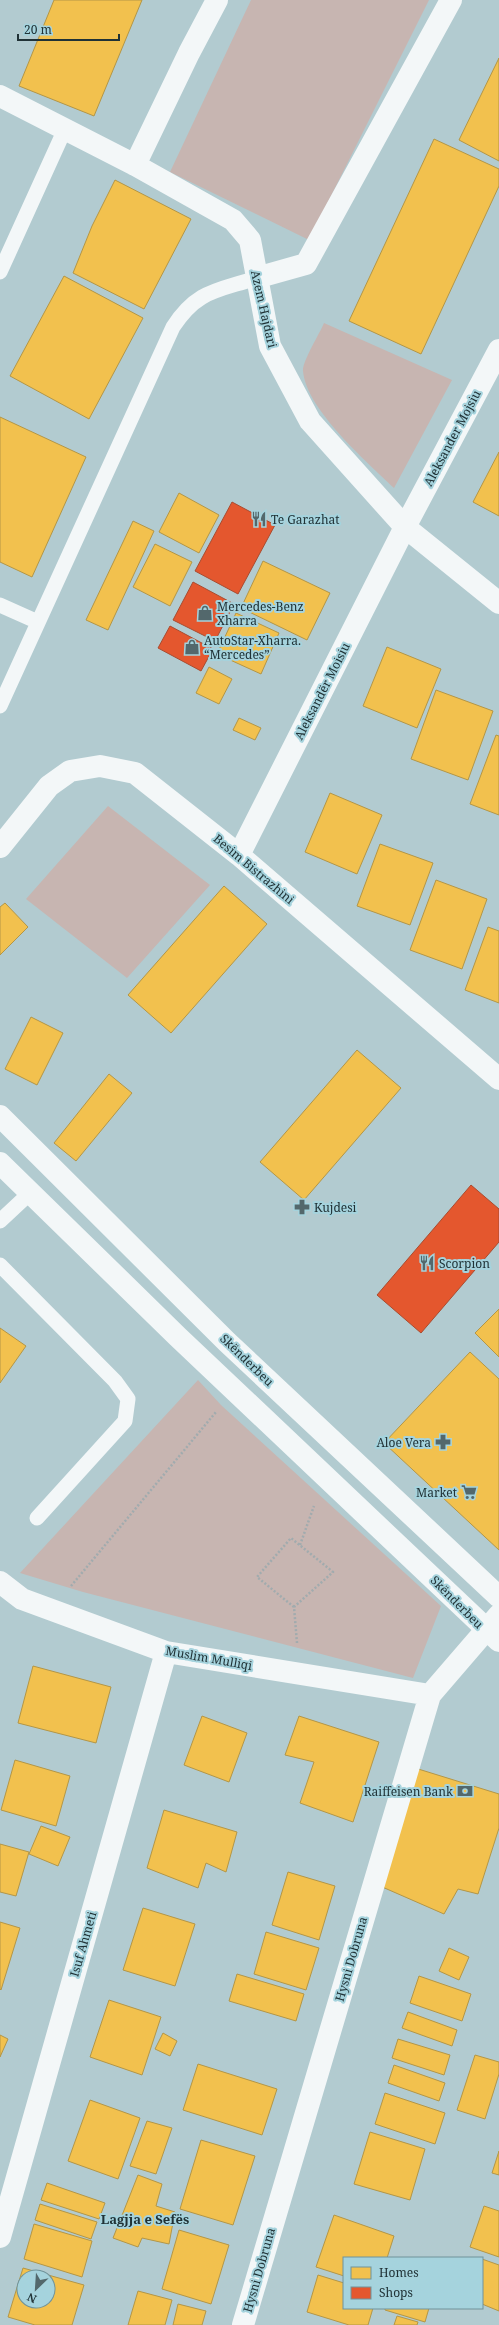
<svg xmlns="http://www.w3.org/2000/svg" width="499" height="2325" viewBox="0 0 499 2325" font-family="'Noto Serif',serif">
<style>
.green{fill:#c7b5b1}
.homes{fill:#f2c14e;stroke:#b39647;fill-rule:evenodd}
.shops{fill:#e4572e;stroke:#a94c30}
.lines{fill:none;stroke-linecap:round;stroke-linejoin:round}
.path{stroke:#a1abae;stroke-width:2.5;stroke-dasharray:2 2;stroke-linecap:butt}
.service{stroke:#f3f7f8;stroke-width:15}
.minor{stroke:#f3f7f8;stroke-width:22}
.secondary{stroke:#f3f7f8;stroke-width:22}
.labels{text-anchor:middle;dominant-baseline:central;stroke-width:4;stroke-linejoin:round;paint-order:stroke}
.street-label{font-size:12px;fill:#203236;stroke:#a5d3dd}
.poi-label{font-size:12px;fill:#203236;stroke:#a5d3dd;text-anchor:start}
.neighbourhood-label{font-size:13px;font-weight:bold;fill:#203236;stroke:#a5d3dd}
</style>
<rect width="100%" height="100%" fill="#b2cbd0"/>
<path class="green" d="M251 0H429L309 240 170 172Z
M324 323 452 380 394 488C367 462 306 409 303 371 302 362 320 333 324 323Z
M108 806 210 885 127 978 26 899Z
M198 1380 221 1405 441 1606 413 1678 83 1592 20 1573Z"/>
<path class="homes" d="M54 0H142L94 116 19 86Z
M499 58V161L459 140Z
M434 139 499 169V186L421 354 349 321Z
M115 180 191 219 144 309 73 273 92 226Z
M64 276 143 318 89 419 10 376Z
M0 417 86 457 32 577 0 562Z
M499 452V516L473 502Z
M179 493 219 515 199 553 159 532Z
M133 521 154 531 108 630 86 620Z
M155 544 192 562 170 606 133 587Z
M263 561 330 593 307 640 241 608Z
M236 613 279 633 261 674 217 654Z
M387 647 441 669 417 728 363 706Z
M209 667 232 679 219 704 196 693Z
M436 690 493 711 468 780 411 759Z
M239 718 261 728 255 740 233 730Z
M496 735 499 736V815L470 804Z
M330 793 382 815 357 874 305 852Z
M380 844 433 863 410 925 357 906Z
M436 880 487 899 462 969 410 950Z
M224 886 267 924 171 1033 128 995Z
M5 903 28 927 0 955V907Z
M488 927 499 931V1003L465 990Z
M31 1017 63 1033 37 1085 5 1069Z
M357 1050 401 1088 304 1200 260 1162Z
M109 1074 132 1093 76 1161 54 1143Z
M499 1309V1357L475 1333Z
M0 1328 26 1346 0 1383Z
M470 1352 499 1379V1550L384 1443Z
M33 1666 111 1687 96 1743 18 1723Z
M202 1716 247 1733 229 1782 184 1765Z
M299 1716 379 1742 353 1822 300 1803 314 1762 285 1755Z
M15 1760 70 1776 56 1826 1 1810Z
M415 1768 499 1794V1828L478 1894 458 1889 444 1914 380 1886Z
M164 1810 237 1832 226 1872 206 1863 198 1888 147 1868Z
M41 1826 70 1837 58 1866 29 1854Z
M0 1844 29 1852 16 1896 0 1892Z
M288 1872 335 1886 319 1940 272 1925Z
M143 1908 195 1924 175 1986 123 1970Z
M0 1922 20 1928 1 1990 0 1989Z
M266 1932 319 1948 306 1990 254 1974Z
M449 1948 469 1957 459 1980 439 1971Z
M237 1974 304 1994 296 2021 229 2001Z
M419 1976 471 1994 462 2021 410 2003Z
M109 2000 161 2017 142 2075 90 2057Z
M408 2012 457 2030 452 2046 402 2028Z
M163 2033 177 2041 170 2056 155 2049Z
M0 2035 8 2039 0 2057Z
M398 2039 450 2055 444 2075 392 2058Z
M475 2055 499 2062V2074L485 2119 457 2110Z
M198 2064 277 2089 262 2135 183 2110Z
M394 2065 445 2083 439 2101 388 2083Z
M385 2093 445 2113 435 2144 375 2124Z
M90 2100 140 2118 118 2179 68 2161Z
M147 2121 172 2128 156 2174 130 2166Z
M370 2132 425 2149 410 2200 354 2184Z
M201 2140 255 2156 233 2225 180 2209Z
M499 2151V2175L492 2173Z
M138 2175 162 2184 156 2206 175 2212 169 2244 142 2238 138 2247 113 2238Z
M47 2183 105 2203 99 2219 41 2200Z
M40 2204 97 2222 91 2239 35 2220Z
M484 2206 499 2211V2257L470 2247Z
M334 2215 394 2236 387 2258H344V2276L316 2267Z
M34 2224 92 2241 82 2277 24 2259Z
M179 2230 229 2245 211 2304 162 2289Z
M482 2259 499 2265V2311L482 2304Z
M23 2268 84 2285 72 2325H35L8 2317ZM24 2277H48V2301H24Z
M318 2275 344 2283V2308H373L368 2325H349L307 2312Z
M138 2291 172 2300 165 2325H128Z
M178 2304 206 2311 202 2325H173Z
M385 2308H429L425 2322 385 2310Z
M397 2316 418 2322 417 2325H394Z"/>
<path class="shops" d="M232 502 275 525 238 594 195 571Z
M193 582 234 604 215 641 173 620Z
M170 626 213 649 201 671 158 648Z
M471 1185 499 1209V1242L421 1333 377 1295Z"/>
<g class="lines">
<path class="path" d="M300 1545 314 1506
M71 1586 216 1412
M294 1607 257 1577 291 1538 333 1572 294 1607 297 1643"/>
<path class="service" d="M0 272 65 129
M0 605 38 622
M0 706 173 327C197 290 217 291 256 278
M0 1221 30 1193
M0 1265 115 1381 128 1399 125 1421 37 1518"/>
<path class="minor" d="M0 96 135 165 233 220 250 240 270 346 310 421 405 527 499 603
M135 165 189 53 217 0
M256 278 306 264 451 0
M0 847 49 786 70 771 100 766 135 773 239 855 499 1079
M239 855 405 527 499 350
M0 1582 22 1599 166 1652 430 1695
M0 2237 166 1652
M243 2325 430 1695 499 1615"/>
<path class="secondary" d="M0 1116 227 1342 499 1597
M0 1163 178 1337 499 1641"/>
</g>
<defs>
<symbol id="restaurant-bare" viewBox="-9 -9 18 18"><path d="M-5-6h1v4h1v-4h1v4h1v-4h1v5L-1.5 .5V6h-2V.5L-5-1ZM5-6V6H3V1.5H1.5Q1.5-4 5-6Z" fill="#53686c" stroke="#a5d3dd" stroke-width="2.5" paint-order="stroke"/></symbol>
<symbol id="shop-bare" viewBox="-9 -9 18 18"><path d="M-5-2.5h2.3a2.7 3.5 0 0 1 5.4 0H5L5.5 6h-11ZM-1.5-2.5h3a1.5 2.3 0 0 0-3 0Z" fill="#53686c" stroke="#a5d3dd" stroke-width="2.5" paint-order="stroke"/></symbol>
<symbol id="pharmacy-bare" viewBox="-9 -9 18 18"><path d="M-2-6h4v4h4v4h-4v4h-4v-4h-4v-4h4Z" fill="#53686c" stroke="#a5d3dd" stroke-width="2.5" paint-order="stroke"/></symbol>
<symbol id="supermarket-bare" viewBox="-9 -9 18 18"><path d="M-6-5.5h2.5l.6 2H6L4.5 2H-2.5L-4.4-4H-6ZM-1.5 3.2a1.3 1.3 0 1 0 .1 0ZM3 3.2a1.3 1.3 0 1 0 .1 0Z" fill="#53686c" stroke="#a5d3dd" stroke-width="2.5" paint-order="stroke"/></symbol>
<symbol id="bank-bare" viewBox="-9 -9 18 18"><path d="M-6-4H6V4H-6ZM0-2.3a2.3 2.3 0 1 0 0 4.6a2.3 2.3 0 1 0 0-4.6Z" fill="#53686c" stroke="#a5d3dd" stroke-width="2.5" paint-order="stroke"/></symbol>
</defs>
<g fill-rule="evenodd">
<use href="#restaurant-bare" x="248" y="508" width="22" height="22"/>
<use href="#shop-bare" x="194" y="602" width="22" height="22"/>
<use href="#shop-bare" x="181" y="636" width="22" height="22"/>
<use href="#pharmacy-bare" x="291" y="1196" width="22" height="22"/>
<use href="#restaurant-bare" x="416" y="1252" width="22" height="22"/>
<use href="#pharmacy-bare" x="432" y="1431" width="22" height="22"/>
<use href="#supermarket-bare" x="458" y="1481" width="22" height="22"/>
<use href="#bank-bare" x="454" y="1780" width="22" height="22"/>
</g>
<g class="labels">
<g class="street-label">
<text transform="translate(264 309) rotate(77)">Azem Hajdari</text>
<text transform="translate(452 438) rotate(-62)">Aleksander Mojsiu</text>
<text transform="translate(322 691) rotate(-63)">Aleksandër Moisiu</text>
<text transform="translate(254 869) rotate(40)">Besim Bistrazhini</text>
<text transform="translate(247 1360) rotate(44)">Skënderbeu</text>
<text transform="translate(457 1602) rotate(45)">Skënderbeu</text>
<text transform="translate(209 1658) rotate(10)">Muslim Mulliqi</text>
<text transform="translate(83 1944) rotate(-74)">Isuf Ahmeti</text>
<text transform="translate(351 1959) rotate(-74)">Hysni Dobruna</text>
<text transform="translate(259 2270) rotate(-74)">Hysni Dobruna</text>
</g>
<g class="poi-label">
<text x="271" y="519">Te Garazhat</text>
<text x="217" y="606">Mercedes-Benz<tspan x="217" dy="14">Xharra</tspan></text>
<text x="204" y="640">AutoStar-Xharra.<tspan x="204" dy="14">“Mercedes”</tspan></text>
<text x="314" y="1207">Kujdesi</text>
<text x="439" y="1263">Scorpion</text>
<text x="431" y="1442" text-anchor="end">Aloe Vera</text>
<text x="457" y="1492" text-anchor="end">Market</text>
<text x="453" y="1791" text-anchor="end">Raiffeisen Bank</text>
</g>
<g class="neighbourhood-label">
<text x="145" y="2219">Lagjja e Sefës</text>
</g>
</g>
<rect x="343" y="2257" width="140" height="52" fill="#a5d3dd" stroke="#70939a"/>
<rect x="351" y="2267" width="20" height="12" fill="#f2c14e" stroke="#70939a"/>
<text x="379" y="2277" font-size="12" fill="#203236">Homes</text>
<rect x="351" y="2287" width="20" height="12" fill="#e4572e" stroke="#70939a"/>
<text x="379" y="2297" font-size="12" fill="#203236">Shops</text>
<g transform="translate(36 2289) rotate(205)"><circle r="19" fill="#a5d3dd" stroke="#70939a"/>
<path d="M0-3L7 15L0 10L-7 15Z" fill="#53686c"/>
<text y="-6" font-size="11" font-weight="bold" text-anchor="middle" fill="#203236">N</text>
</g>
<path d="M18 34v6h101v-6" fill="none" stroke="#203236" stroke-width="2"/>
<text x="24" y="34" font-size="12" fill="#203236" stroke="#a5d3dd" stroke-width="3" paint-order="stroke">20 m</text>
</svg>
